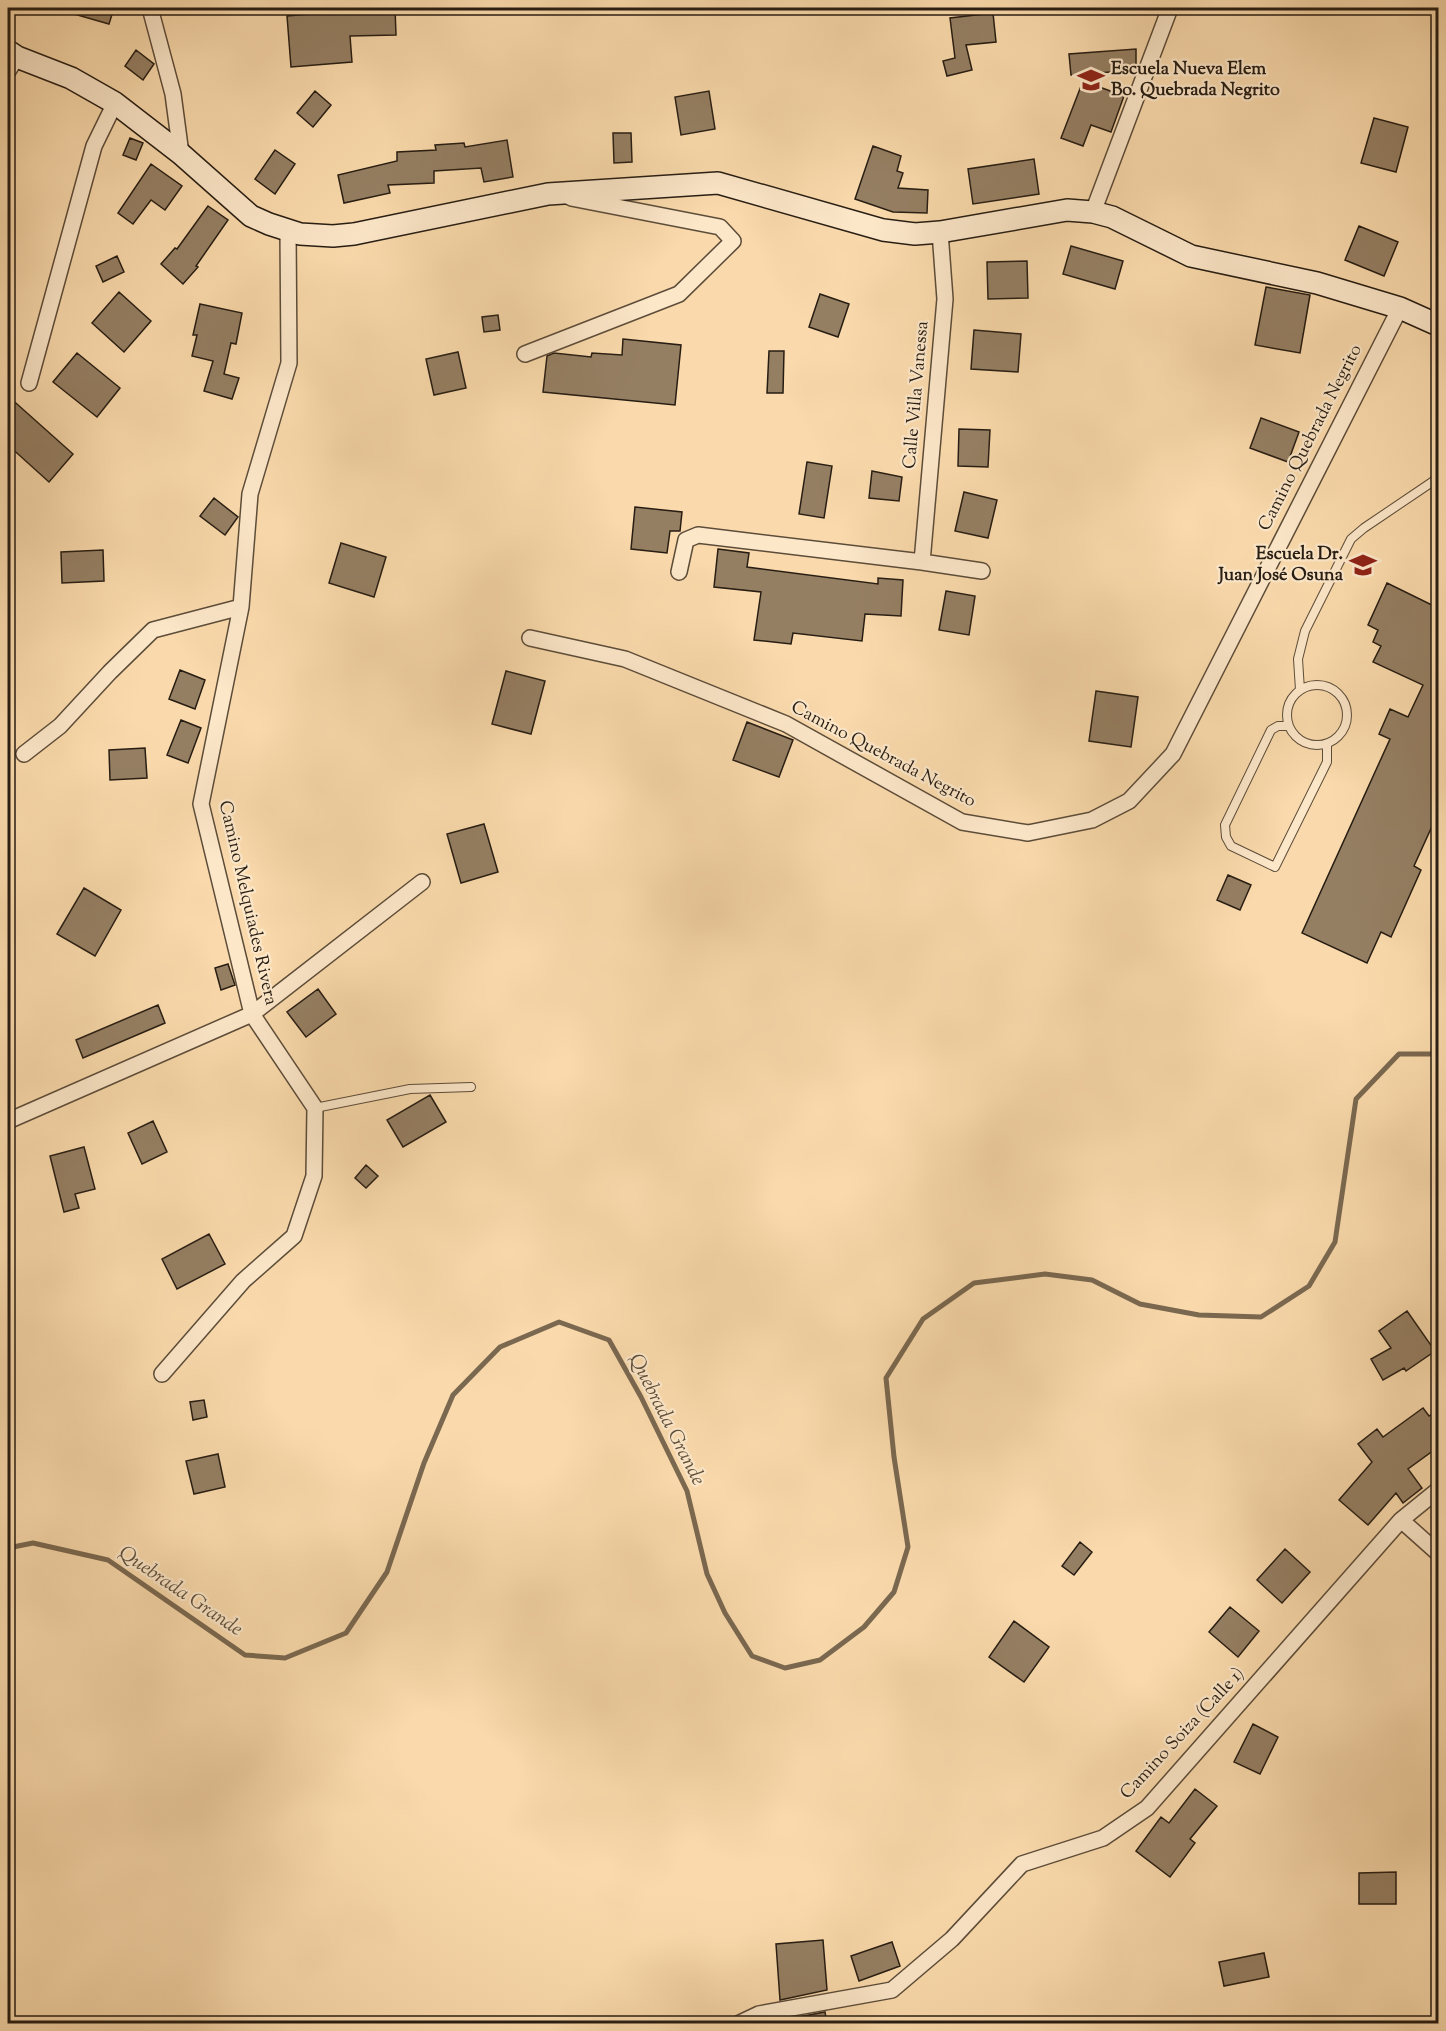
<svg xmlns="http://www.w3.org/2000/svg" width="1446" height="2031" viewBox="0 0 1446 2031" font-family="'Sorts Mill Goudy',serif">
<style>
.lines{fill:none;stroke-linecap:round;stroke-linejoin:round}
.stream{stroke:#7a6850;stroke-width:5}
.building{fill:#957f63;stroke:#271d13;stroke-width:1.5}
.service-casing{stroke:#5c4c39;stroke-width:10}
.minor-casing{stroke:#5c4c39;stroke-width:18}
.secondary-casing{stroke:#271d13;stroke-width:24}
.service{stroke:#fce7c9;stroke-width:8}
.minor{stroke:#fce7c9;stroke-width:15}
.secondary{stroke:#fce7c9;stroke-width:21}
.labels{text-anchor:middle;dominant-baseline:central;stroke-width:4.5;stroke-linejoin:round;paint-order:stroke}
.poi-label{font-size:18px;font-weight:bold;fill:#271d13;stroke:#fce7c9;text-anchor:start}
.street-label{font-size:18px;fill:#271d13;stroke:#fce7c9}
.water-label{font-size:20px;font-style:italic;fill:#5f4f3b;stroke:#fce7c9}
</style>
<rect width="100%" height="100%" fill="#fadaac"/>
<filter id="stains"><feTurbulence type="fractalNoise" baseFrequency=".00333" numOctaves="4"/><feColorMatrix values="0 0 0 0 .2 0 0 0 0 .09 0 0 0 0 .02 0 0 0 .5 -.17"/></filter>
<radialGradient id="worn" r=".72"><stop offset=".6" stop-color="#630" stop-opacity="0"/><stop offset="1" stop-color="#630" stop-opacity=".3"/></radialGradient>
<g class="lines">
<path class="stream" d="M8 1548 33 1543 108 1560 245 1655 285 1658 346 1633 387 1572 424 1463 453 1395 500 1347 559 1322 609 1340 641 1397 687 1491 707 1574 725 1613 752 1656 785 1668 820 1660 864 1627 894 1592 908 1547 894 1457 886 1378 923 1319 974 1283 1045 1274 1092 1280 1140 1304 1199 1315 1261 1317 1309 1286 1335 1242 1356 1099 1399 1054H1438"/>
</g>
<path class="building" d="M68 8H114L109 24 67 12Z
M357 8H395L396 35 350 36 352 62 291 67 287 16 357 10Z
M993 13 996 42 966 45 972 70 947 76 943 61 955 58 950 18Z
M1136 49V70L1071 75 1069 54Z
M136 50 154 64 143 80 125 66Z
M1083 81 1124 96 1111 132 1091 125 1083 146 1061 138Z
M315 91 331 105 313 127 297 113Z
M709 91 715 129 681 135 675 97Z
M1374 118 1408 127 1396 172 1361 163Z
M613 133H631L632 162 614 163Z
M130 138 143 143 136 160 123 155Z
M507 140 513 177 484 182 481 168 434 171V183L388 185 390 193 344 203 338 175 397 161V152L436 150 435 145 464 143 465 147Z
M873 146 901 156 897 171 903 173 898 188 928 190 927 213 893 212 855 199Z
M275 150 295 164 275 194 255 179Z
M1034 159 1039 194 973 204 968 169Z
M151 164 182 186 165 210 151 200 133 224 118 213Z
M208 206 228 220 196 266 198 267 183 284 161 264 175 248 177 249Z
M1359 226 1398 242 1384 276 1345 260Z
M1071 246 1123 261 1115 289 1063 274Z
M117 256 124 272 103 282 96 266Z
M1027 261 1028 298 988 299 987 262Z
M1266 287 1310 295 1300 353 1255 345Z
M119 292 151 321 124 352 92 323Z
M820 294 849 304 838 337 809 327Z
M200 304 242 313 236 344 231 343 224 374 239 378 232 399 204 391 213 361 192 356 197 335H193Z
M498 315 500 330 484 332 482 317Z
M974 330 1021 334 1018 372 971 369Z
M623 339 681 345 675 405 543 392 547 356 554 353 591 357 592 353 622 355Z
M769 351H784L783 393H767Z
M458 352 466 388 434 395 426 359Z
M77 353 120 388 97 417 53 382Z
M8 396 73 454 49 482 8 445Z
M1261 418 1299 432 1288 462 1250 448Z
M959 429 990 430 988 467 958 466Z
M807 462 832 466 824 518 799 514Z
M872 471 902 477 899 501 869 498Z
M964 492 997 500 988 538 955 531Z
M214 498 238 517 225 535 200 516Z
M635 507 682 512 680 531H670L667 553 631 549Z
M341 543 386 557 374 597 329 583Z
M718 549 749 553 747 567 878 584V578L903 580 901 616 865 614 862 641 793 633 791 644 754 640 761 592 714 587Z
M103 550 104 581 62 583 61 552Z
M1387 583 1438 608V813L1414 866 1421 870 1391 937 1381 932 1367 963 1302 933 1390 739 1379 734 1390 709 1408 717 1423 685 1373 662 1381 646 1373 642 1378 630 1368 625Z
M946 591 975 596 969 635 939 630Z
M180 670 205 680 195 709 169 699Z
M506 671 545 681 531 734 492 724Z
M1096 691 1138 697 1131 747 1089 741Z
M181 720 201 728 188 763 167 755Z
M747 722 793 740 779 777 733 760Z
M145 748 147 778 110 780 109 750Z
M484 824 498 872 461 883 447 834Z
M1228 875 1251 885 1240 910 1217 900Z
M84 888 121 910 95 956 57 934Z
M228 964 235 985 221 990 215 968Z
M318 989 336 1014 306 1037 287 1012Z
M158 1005 165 1023 83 1058 76 1040Z
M430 1095 446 1122 403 1147 387 1120Z
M153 1121 167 1152 142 1164 128 1133Z
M84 1147 95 1189 75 1194 79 1208 64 1212 50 1156Z
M366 1165 378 1176 366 1188 355 1178Z
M209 1234 225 1264 177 1289 162 1259Z
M1407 1311 1435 1351 1406 1371 1404 1368 1383 1380 1371 1359 1391 1348 1379 1331Z
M204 1400 207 1417 193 1420 190 1402Z
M1423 1408 1429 1416 1438 1410V1447L1408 1469 1422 1488 1403 1503 1396 1493 1368 1525 1339 1500 1372 1462 1358 1444 1377 1429 1383 1437Z
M218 1454 225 1487 194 1494 186 1461Z
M1080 1542 1092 1552 1074 1575 1062 1566Z
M1285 1549 1310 1572 1282 1603 1257 1580Z
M1230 1607 1259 1631 1238 1657 1209 1632Z
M1014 1621 1049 1647 1024 1682 989 1657Z
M1253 1724 1278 1737 1260 1774 1234 1762Z
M1195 1789 1217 1806 1190 1839 1195 1843 1170 1877 1136 1851 1161 1817 1169 1823Z
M1396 1872V1904H1359V1873Z
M823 1940 827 1990 780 2000 776 1944Z
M892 1942 900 1966 859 1981 851 1956Z
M1264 1953 1269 1977 1224 1986 1219 1962Z
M825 2012 827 2024H782V2020Z"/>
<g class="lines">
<defs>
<path id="service" d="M1287 715a30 30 0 1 1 60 0a30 30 0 1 1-60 0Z
M1300 690 1298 659 1305 631 1351 539 1364 528 1438 478
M1288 726H1278L1271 730 1225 825 1226 837 1231 846 1275 867 1327 762V744
M315 1108 410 1089 471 1087"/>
<path id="minor" d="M150 8 173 94 181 154
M8 71 17 57
M1093 212 1170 8
M525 354 679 294 733 241 720 227 571 198
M29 383 94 146 115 103
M922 562 945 299 940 232
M679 572 686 540 698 535 922 562 982 571
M530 638 625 659 786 724 962 822 1028 833 1092 820 1129 801 1173 754 1400 308
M24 754 60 726 110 672 153 630 241 607
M8 1121 252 1014 422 882
M162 1374 243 1281 294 1236 314 1176 315 1108 252 1014 201 804 241 607 250 494 289 363 288 231
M1401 1520 1438 1553
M738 2024 759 2014 892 1990 952 1939 1022 1864 1103 1838 1147 1808 1401 1520 1438 1490"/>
<path id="secondary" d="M8 51 17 57 71 78 115 103 181 154 251 216 269 224 300 234 333 236 354 234 548 194 718 183 883 230 915 234 940 232 1067 210 1093 212 1112 217 1191 256 1317 283 1400 308 1438 325"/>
</defs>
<use href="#service" class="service-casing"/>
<use href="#minor" class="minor-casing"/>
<use href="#secondary" class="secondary-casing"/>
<use href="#service" class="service"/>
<use href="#minor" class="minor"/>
<use href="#secondary" class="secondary"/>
</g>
<defs>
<symbol id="school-bare" viewBox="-9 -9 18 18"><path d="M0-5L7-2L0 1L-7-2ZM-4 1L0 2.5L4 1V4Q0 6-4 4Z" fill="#8f2418" stroke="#fce7c9" stroke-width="2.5" paint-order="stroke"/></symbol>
</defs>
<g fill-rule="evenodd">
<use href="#school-bare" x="1072" y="61" width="38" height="38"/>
<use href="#school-bare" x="1344" y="546" width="38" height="38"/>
</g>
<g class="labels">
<g class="poi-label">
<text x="1111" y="70">Escuela Nueva Elem<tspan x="1111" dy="21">Bo. Quebrada Negrito</tspan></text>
<text x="1343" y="555" text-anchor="end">Escuela Dr.<tspan x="1343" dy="21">Juan José Osuna</tspan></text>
</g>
<g class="street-label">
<text transform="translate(917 395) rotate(-85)">Calle Villa Vanessa</text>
<text transform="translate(1311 438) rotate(-63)">Camino Quebrada Negrito</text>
<text transform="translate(883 755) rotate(28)">Camino Quebrada Negrito</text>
<text transform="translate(247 903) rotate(77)">Camino Melquiades Rivera</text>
<text transform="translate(1183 1734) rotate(-47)">Camino Soiza (Calle 1)</text>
</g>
<g class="water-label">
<text transform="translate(666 1420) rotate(63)">Quebrada Grande</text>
<text transform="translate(180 1592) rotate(34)">Quebrada Grande</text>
</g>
</g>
<rect width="1446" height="2031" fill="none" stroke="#fadaac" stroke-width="30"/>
<rect x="9" y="9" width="1428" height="2013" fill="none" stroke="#271d13" stroke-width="3"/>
<rect x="15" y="15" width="1416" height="2001" fill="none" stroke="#271d13" stroke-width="1.5"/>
<rect width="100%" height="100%" filter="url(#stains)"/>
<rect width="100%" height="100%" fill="url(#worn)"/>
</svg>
